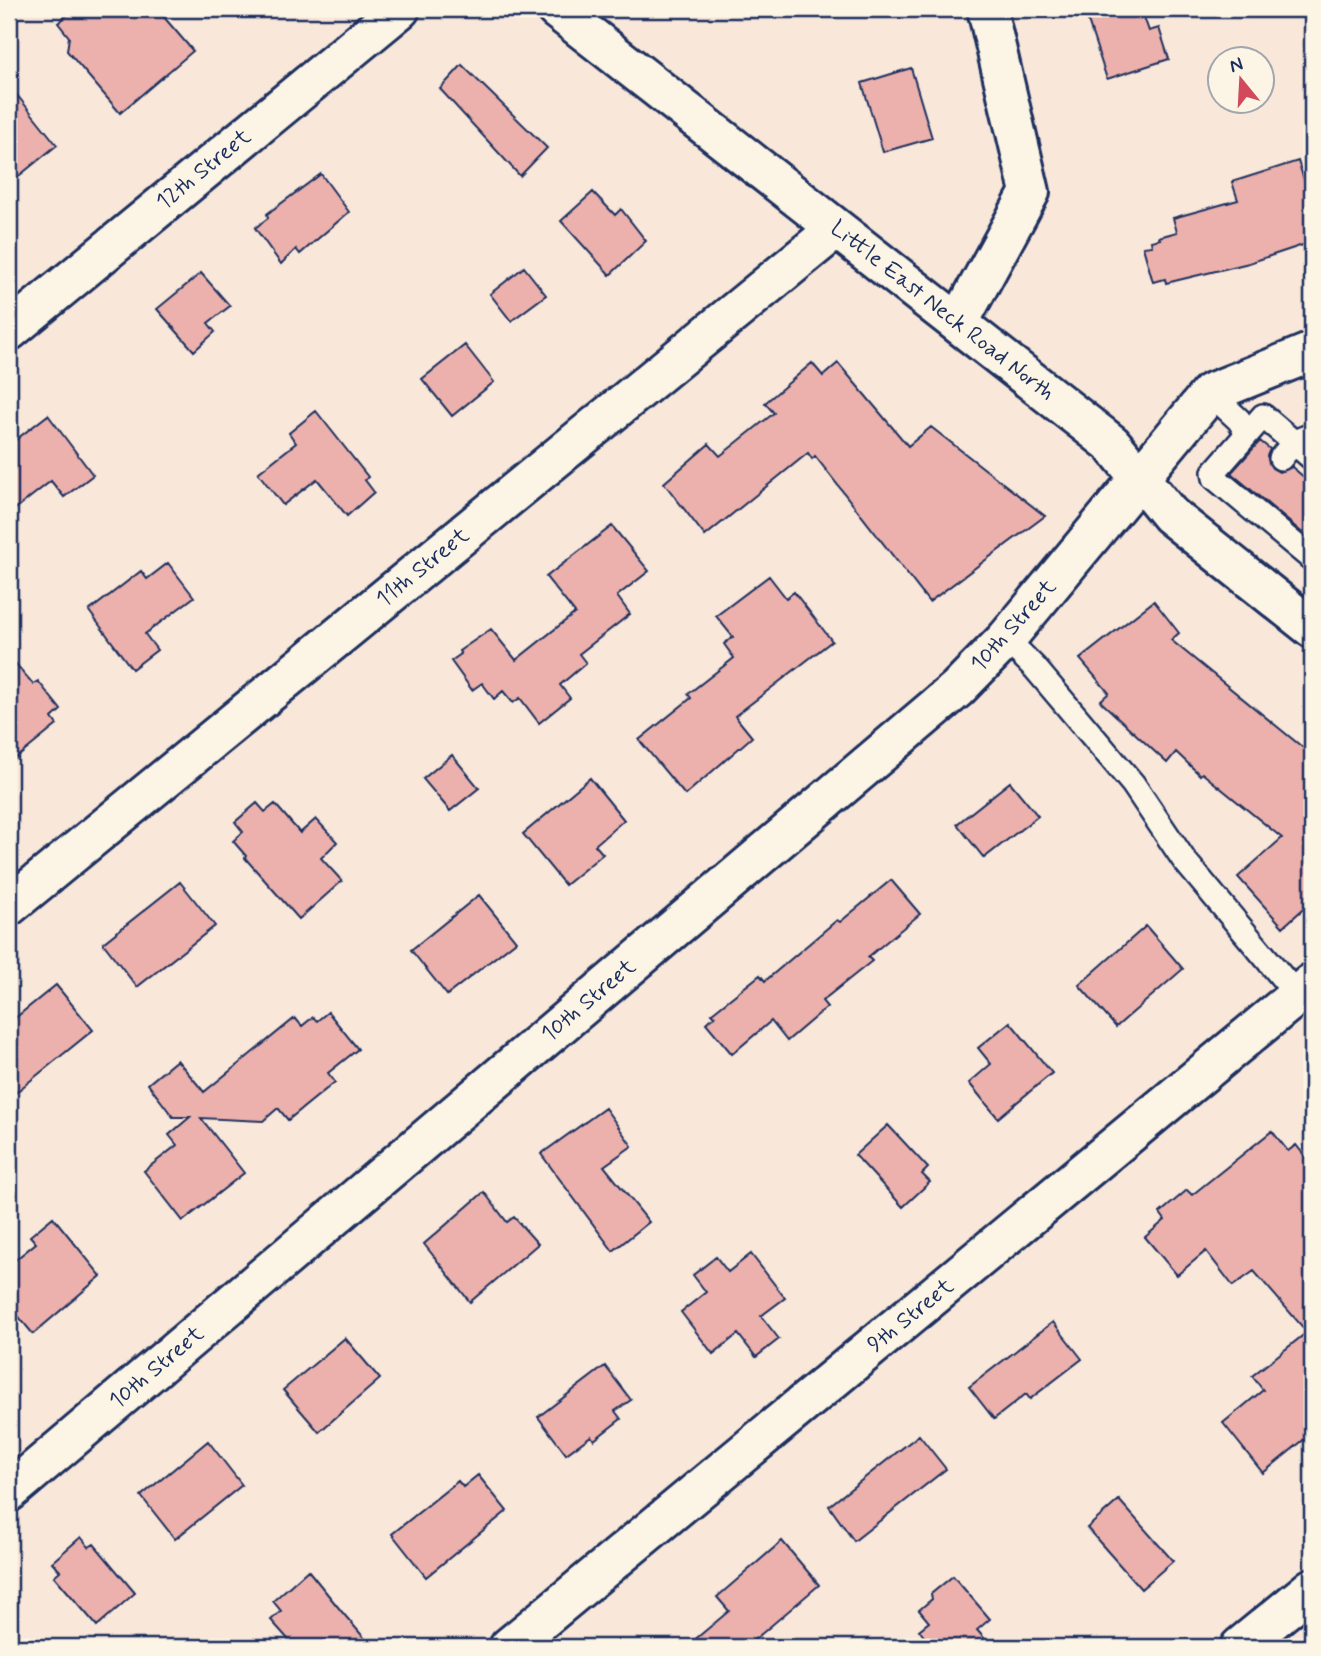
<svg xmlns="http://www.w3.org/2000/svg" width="1321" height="1656" viewBox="0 0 1321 1656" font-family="Mynerve,sans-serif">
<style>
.building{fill:#ecb1ac;stroke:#1b2f5e;stroke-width:2}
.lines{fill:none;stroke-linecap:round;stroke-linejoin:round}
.service-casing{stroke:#1b2f5e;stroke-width:28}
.minor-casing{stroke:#1b2f5e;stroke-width:44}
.tertiary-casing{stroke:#1b2f5e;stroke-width:44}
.secondary-casing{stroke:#1b2f5e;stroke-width:44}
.service{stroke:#fcf5e5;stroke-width:23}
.minor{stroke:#fcf5e5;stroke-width:38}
.tertiary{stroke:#fcf5e5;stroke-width:38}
.secondary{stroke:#fcf5e5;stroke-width:38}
.labels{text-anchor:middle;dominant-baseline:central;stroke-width:6;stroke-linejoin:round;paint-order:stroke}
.street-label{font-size:23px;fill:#1b2f5e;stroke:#fcf5e5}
</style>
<rect width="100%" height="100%" fill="#f9e7da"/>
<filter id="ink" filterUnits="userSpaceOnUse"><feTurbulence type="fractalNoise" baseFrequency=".0143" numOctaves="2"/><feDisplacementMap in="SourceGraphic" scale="14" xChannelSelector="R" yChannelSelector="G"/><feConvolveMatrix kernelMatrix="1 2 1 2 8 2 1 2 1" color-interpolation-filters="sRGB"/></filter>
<g filter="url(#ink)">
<path class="building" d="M75 9H157L193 51 120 113 67 51 69 37 58 23Z
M1084 9H1141L1149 31 1159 28 1169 59 1107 79Z
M462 65 547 148 520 176 440 89Z
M911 68 932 138 883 152 862 83Z
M9 85 57 145 9 184Z
M1298 161 1312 205V242L1249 263 1166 283 1165 279 1153 282 1143 247 1152 246 1151 241 1160 239 1159 237 1177 232 1173 218 1238 200 1232 182Z
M321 174 349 212 300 254 296 249 281 264 255 228 268 218 267 214Z
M593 192 615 215 621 209 646 241 610 275 561 221Z
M524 267 546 295 511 321 490 294Z
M201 273 230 306 208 323 215 332 194 351 157 309Z
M465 345 494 382 452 416 422 379Z
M812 363 823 376 838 363 908 446 931 427 1045 516 929 602 815 456 812 459 808 453 705 536 664 483 709 444 720 456 774 413 765 403Z
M316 411 368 477 365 480 374 492 347 516 317 479 283 505 258 473 296 443 289 433Z
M48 415 93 475 64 497 51 481 9 514V445Z
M1260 441 1270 449 1267 456 1272 468 1279 472 1292 467 1312 484V541L1231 473Z
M612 526 649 571 617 596 630 614 579 654 586 663 560 685 570 698 539 723 520 698 513 703 503 691 494 699 482 683 472 690 451 661 461 654 459 651 491 629 516 660 575 613 546 577Z
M168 563 194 597 145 634 157 650 132 669 89 611 141 571 147 579Z
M769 576 786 598 794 592 832 641 735 716 752 737 685 795 639 740 691 698 688 694 734 658 724 644 733 637 716 616Z
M1154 601 1179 633 1171 640 1312 755V901L1283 927 1238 877 1282 838 1202 773 1200 775 1176 752 1167 763 1100 701 1109 693 1080 659Z
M9 656 33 684 38 681 61 710 52 718 57 725 9 764Z
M452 755 479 788 450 811 423 779Z
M590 778 624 820 595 845 603 854 565 885 523 834Z
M1010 782 1038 816 984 858 957 824Z
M257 803 265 812 275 804 300 833 316 819 337 842 321 858 342 881 299 919 245 858 246 856 233 841 243 832 235 822Z
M891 880 920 914 868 957 872 961 822 1001 827 1007 787 1041 771 1021 732 1054 706 1023 715 1016 712 1013 760 975 765 981 837 920 840 922Z
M180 882 215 926 137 987 103 943Z
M479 895 516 941 447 995 411 950Z
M1146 926 1183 969 1116 1027 1079 985Z
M56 985 93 1030 9 1098V1023Z
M328 1012 358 1049 328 1073 335 1082 288 1120 278 1108 263 1121 201 1118 244 1173 183 1221 144 1171 177 1145 169 1135 190 1117H173L148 1084 177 1060 204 1092 295 1018 302 1026 313 1017 317 1021Z
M1010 1022 1052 1073 998 1118 969 1083 991 1064 978 1048Z
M605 1108 632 1146 604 1166 649 1222 613 1251 541 1154Z
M888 1125 928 1168 922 1174 930 1182 903 1207 855 1155Z
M1272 1131 1288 1151 1296 1145 1312 1165V1433L1263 1473 1223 1423 1263 1390 1252 1376 1307 1332 1254 1271 1233 1286 1206 1251 1177 1275 1145 1237 1165 1220 1160 1213 1187 1190 1192 1195Z
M484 1192 507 1222 514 1217 538 1244 470 1302 424 1244Z
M53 1217 101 1276 33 1334 9 1305V1265L36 1243 30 1236Z
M751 1254 785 1298 761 1316 779 1339 756 1357 738 1334 713 1354 681 1312 706 1292 693 1275 716 1257 728 1272Z
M1053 1322 1082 1359 1030 1399 1026 1394 994 1419 969 1387Z
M345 1338 380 1379 319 1432 283 1390Z
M605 1366 631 1400 615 1411 621 1419 594 1440 591 1436 566 1454 538 1417Z
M919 1435 946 1469 854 1541 829 1506Z
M208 1441 242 1485 175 1539 141 1496Z
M478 1475 507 1511 426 1577 392 1534 458 1481 463 1487Z
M1119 1500 1173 1561 1141 1589 1087 1528Z
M81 1537 89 1547 94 1544 135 1593 97 1626 54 1576 60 1571 52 1562Z
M782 1541 819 1585 746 1647H686L729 1611 717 1597Z
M308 1570 342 1612 372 1647H295L271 1620 281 1611 273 1601Z
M953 1576 990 1619 977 1630 992 1647H932L919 1630 929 1622 919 1610 932 1599 931 1594Z"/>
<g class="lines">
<defs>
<path id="service" d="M1210 393 1239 420 1247 433
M1281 458 1294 442 1312 435
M1312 458 1263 416 1214 472 1215 478 1312 559
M1006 639 1035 668 1133 784 1184 860 1297 995"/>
<path id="minor" d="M959 322 1030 192 987 9
M9 331 400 9
M9 906 836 229
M9 1492 957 689 1006 639 1210 393 1312 352
M509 1647 1312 983"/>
<path id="tertiary" d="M1240 1647 1312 1588"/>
<path id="secondary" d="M556 9 1112 444 1170 515 1312 628"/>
</defs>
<use href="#service" class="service-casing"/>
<use href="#minor" class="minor-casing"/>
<use href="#tertiary" class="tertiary-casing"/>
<use href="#secondary" class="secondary-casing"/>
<use href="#service" class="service"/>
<use href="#minor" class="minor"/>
<use href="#tertiary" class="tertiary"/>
<use href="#secondary" class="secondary"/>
</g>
</g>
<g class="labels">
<g class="street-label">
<text transform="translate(204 170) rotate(-39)">12th Street</text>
<text transform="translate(942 311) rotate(38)">Little East Neck Road North</text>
<text transform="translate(423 568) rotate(-39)">11th Street</text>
<text transform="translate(1014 626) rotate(-48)">10th Street</text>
<text transform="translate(589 1001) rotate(-40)">10th Street</text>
<text transform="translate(911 1316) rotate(-39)">9th Street</text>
<text transform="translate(157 1368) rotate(-40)">10th Street</text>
</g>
</g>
<rect width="1321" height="1656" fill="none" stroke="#fcf5e5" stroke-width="35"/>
<rect x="18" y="18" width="1286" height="1621" fill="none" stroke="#1b2f5e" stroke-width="2.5" filter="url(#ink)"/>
<g transform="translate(1241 80) rotate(342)"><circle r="33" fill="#fcf5e5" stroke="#a2a6af" stroke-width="2"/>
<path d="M0-5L12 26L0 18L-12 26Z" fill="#d1495b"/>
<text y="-10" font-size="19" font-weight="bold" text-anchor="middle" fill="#1b2f5e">N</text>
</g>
</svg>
